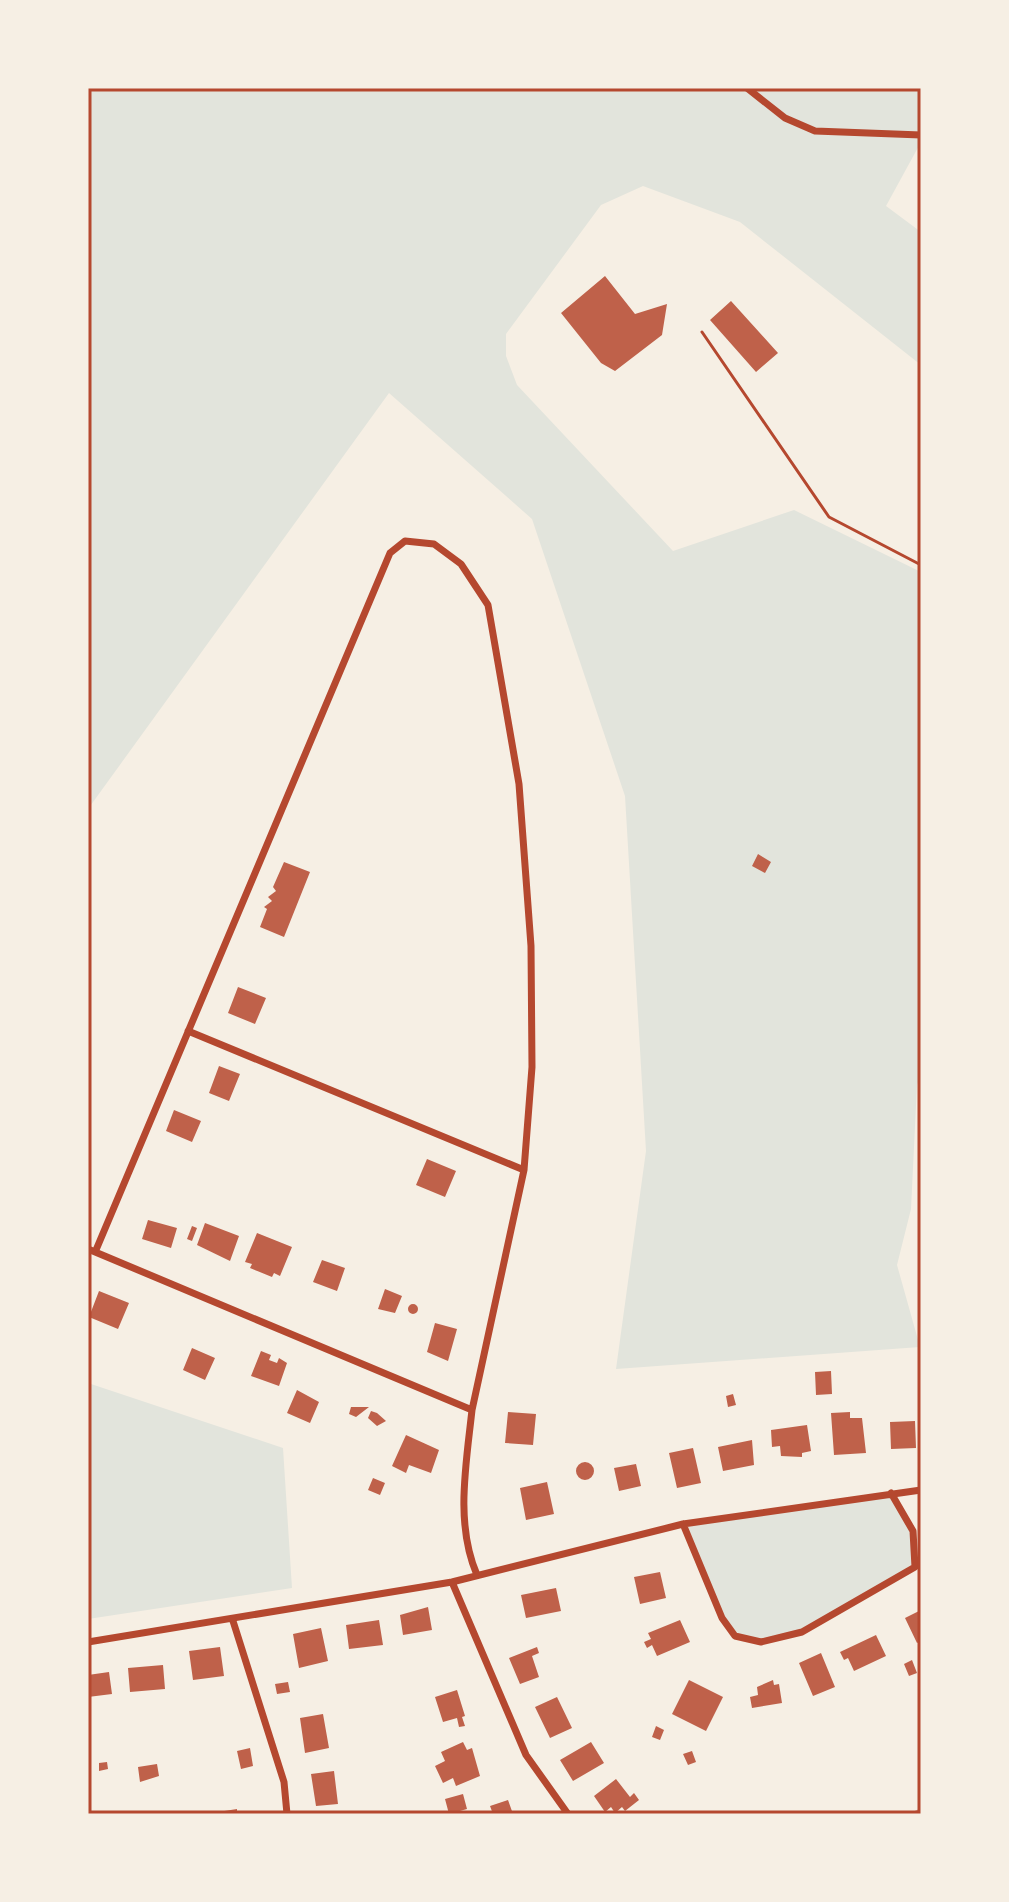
<svg xmlns="http://www.w3.org/2000/svg" width="1009" height="1902" viewBox="0 0 1009 1902" font-family="Helvetica,sans-serif">
<style>
.green{fill:#e2e4dc}
.building{fill:#bf614a}
.lines{fill:none;stroke-linecap:round;stroke-linejoin:round}
.service{stroke:#b5482f;stroke-width:3}
.minor{stroke:#b5482f;stroke-width:7}
.rail{stroke:#cf8b77;stroke-width:5}
.neatline{fill:none;stroke:#b5482f;stroke-width:3}
</style>
<rect width="100%" height="100%" fill="#f6efe4"/>
<path class="green" d="M88 88H921V142L886 206 921 232V365L740 222 643 186 601 205 506 334V356L517 385 673 551 794 510 921 572V1075L917 1085 911 1209 897 1265 920 1347 616 1369 646 1151 625 796 532 519 389 393 88 809Z
M88 1383 283 1448 292 1588 88 1619Z
M891 1493 913 1531 915 1567 802 1632 761 1642 735 1636 722 1618 683 1524Z"/>
<path class="building" d="M605 276 635 314 667 304 662 335 615 371 601 363 561 313Z
M731 301 778 353 756 372 710 320Z
M758 854 771 862 765 873 752 866Z
M284 862 310 872 284 937 260 927 267 909 264 907 272 901 268 897 276 891 273 887Z
M238 987 266 998 255 1024 228 1013Z
M219 1066 240 1074 229 1101 209 1093Z
M174 1110 201 1121 192 1142 166 1131Z
M427 1159 456 1171 445 1197 416 1185Z
M148 1220 177 1228 171 1248 142 1239Z
M205 1223 239 1236 230 1261 197 1245Z
M192 1226 197 1228 192 1241 187 1239Z
M257 1233 292 1247 280 1276 274 1273 272 1277 250 1268 252 1264 245 1262Z
M322 1260 345 1268 337 1291 313 1282Z
M385 1289 402 1296 395 1313 378 1309Z
M99 1291 129 1303 118 1329 89 1317Z
M408 1309a5 5 0 1 1 10 0a5 5 0 1 1-10 0Z
M435 1323 457 1329 448 1361 427 1352Z
M192 1348 215 1358 205 1380 183 1370Z
M261 1351 271 1355 269 1360 277 1363 279 1358 287 1363 279 1386 251 1376Z
M831 1371 832 1394 816 1395 815 1372Z
M297 1390 319 1402 310 1423 287 1413Z
M733 1394 736 1405 728 1407 726 1396Z
M351 1407H369L356 1417 349 1414Z
M371 1411 377 1413 386 1421 377 1426 368 1418Z
M508 1412 536 1414 533 1445 505 1443Z
M850 1412V1418H862L866 1453 834 1455 831 1413Z
M915 1421 916 1448 891 1449 890 1422Z
M807 1425 811 1451 802 1453V1457L781 1456 780 1446 772 1447 771 1430Z
M406 1435 439 1450 431 1473 409 1465 406 1473 392 1466Z
M752 1440 754 1465 723 1471 718 1447Z
M693 1448 701 1483 677 1488 669 1453Z
M576 1471a9 9 0 1 1 18 0a9 9 0 1 1-18 0Z
M636 1464 641 1486 619 1491 614 1468Z
M373 1478 385 1483 380 1495 368 1490Z
M547 1482 554 1514 526 1520 520 1488Z
M660 1572 666 1598 640 1604 634 1577Z
M556 1588 561 1611 526 1618 521 1595Z
M428 1607 432 1630 403 1635 400 1615Z
M921 1610V1641L917 1643 905 1618Z
M379 1620 383 1645 349 1649 346 1625Z
M680 1620 690 1642 657 1656 652 1645 647 1648 644 1642 651 1639 648 1633Z
M321 1628 328 1661 299 1668 293 1634Z
M876 1635 886 1656 854 1671 848 1658 844 1660 840 1652Z
M220 1647 224 1676 193 1680 189 1651Z
M537 1647 539 1653 532 1656 539 1677 520 1684 509 1658Z
M821 1653 835 1687 813 1696 799 1663Z
M912 1660 917 1673 909 1676 904 1664Z
M163 1665 165 1689 130 1692 128 1668Z
M109 1672 112 1694 88 1697V1675Z
M689 1680 723 1697 706 1731 672 1714Z
M773 1680 774 1685 779 1684 782 1703 752 1708 750 1697 758 1695 757 1687Z
M288 1682 290 1692 277 1694 275 1684Z
M457 1690 465 1716 462 1717 465 1726 459 1727 457 1718 443 1722 435 1697Z
M557 1697 572 1728 550 1738 535 1707Z
M323 1714 329 1748 305 1753 300 1718Z
M656 1726 664 1730 660 1740 652 1737Z
M463 1742 467 1750 472 1748 480 1776 456 1786 453 1778 443 1783 435 1766 445 1761 441 1752Z
M591 1742 604 1763 573 1781 560 1760Z
M250 1748 253 1766 241 1769 237 1751Z
M692 1751 696 1762 688 1765 683 1754Z
M107 1762 108 1769 99 1771V1763Z
M157 1764 159 1776 140 1782 138 1767Z
M334 1771 338 1804 316 1806 311 1774Z
M616 1779 630 1797 634 1793 639 1800 625 1811 622 1807 615 1813 611 1807 605 1812 594 1796Z
M463 1794 467 1809 449 1814 445 1799Z
M508 1800 513 1814H493L490 1806Z
M237 1809V1814H218V1812Z"/>
<g class="lines">
<path class="service" d="M702 332 829 517 921 565"/>
<path class="minor" d="M747 88 785 118 815 131 921 135
M188 1031 524 1170
M88 1249 472 1410C466 1465 455 1524 477 1575
M96 1250 390 553 405 541 434 544 461 564 488 605 519 784 531 946 532 1067 524 1170 472 1410
M683 1524 722 1618 735 1636 761 1642 802 1632 915 1567 913 1531 891 1493
M452 1582 526 1755 568 1814
M233 1621 284 1782 287 1814
M88 1642 452 1582 683 1524 921 1490"/>
<path class="rail" d="M914 1814 921 1811"/>
</g>
<rect width="1009" height="1902" fill="none" stroke="#f6efe4" stroke-width="180"/>
<rect x="90" y="90" width="829" height="1722" class="neatline"/>
</svg>
